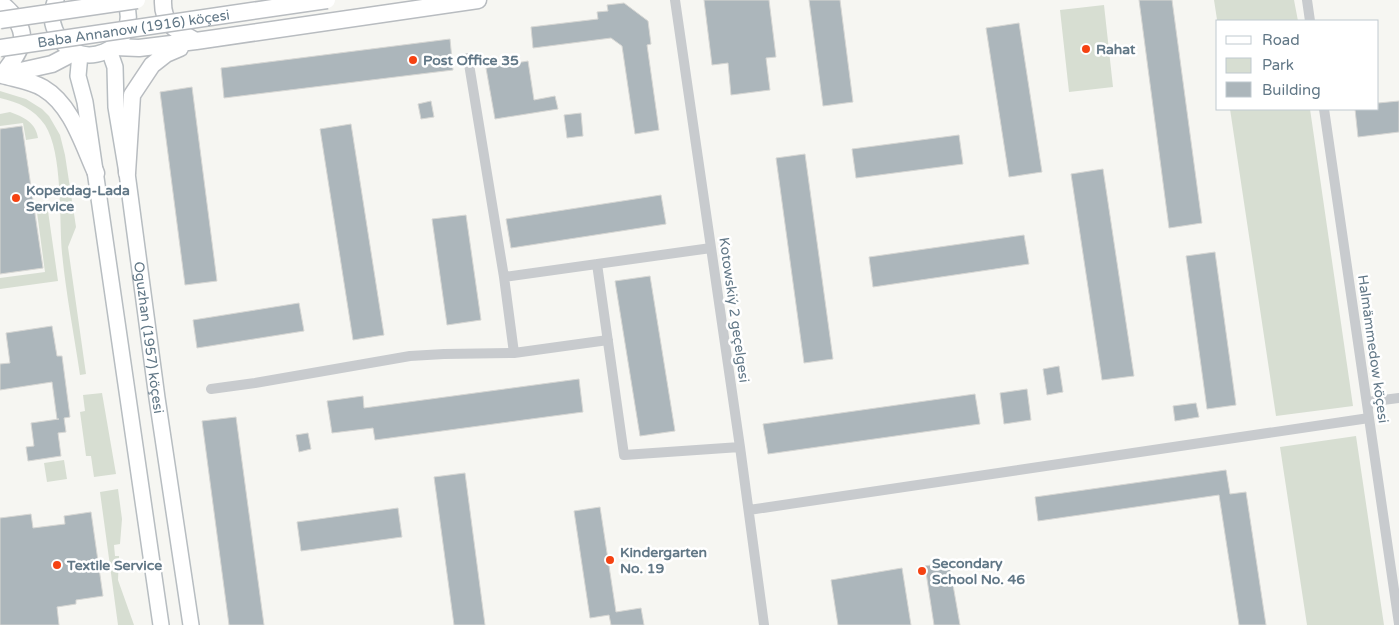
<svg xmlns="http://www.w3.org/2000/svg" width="1399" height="625" viewBox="0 0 1399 625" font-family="'Varela Round',sans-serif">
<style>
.green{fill:#d7ded2}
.building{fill:#acb6bb;stroke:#d7d7d4}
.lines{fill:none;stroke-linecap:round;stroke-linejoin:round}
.secondary-casing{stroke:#b7bdc1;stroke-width:18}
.primary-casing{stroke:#b8bcc0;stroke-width:19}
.minor{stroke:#c8cbce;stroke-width:10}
.secondary{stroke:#fff;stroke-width:15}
.primary{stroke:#fff;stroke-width:16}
.primary-bridge-casing{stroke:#b8bcc0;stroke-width:19;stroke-linecap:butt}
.primary-bridge{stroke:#fff;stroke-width:16}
.poi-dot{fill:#f54212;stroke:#fff;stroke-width:2}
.labels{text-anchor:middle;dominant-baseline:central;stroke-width:5;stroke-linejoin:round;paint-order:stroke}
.street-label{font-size:14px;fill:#617786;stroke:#fff}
.poi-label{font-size:14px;font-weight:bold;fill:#617786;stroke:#fff;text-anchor:start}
</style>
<rect width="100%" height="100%" fill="#f6f6f2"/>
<path class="green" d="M1214 0H1294L1298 21H1218V26Z
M1104 5 1113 87 1069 92 1060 10Z
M0 91 26 99 42 109 49 116 60 135 65 155 76 227 68 247 86 374 80 375C74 334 66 294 62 253 59 219 63 153 45 125 34 109 18 102 0 98Z
M1230 109H1310L1353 406 1276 416Z
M10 112C24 117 36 123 38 138L26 140 23 123 0 126V114Z
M47 204 58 281 0 289V278L45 272 36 205Z
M102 393 116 474 94 477 91 456H86L80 412 85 411 83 395Z
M1356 436 1384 625H1307L1280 447Z
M64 460 67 479 47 482 44 463Z
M118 489 122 519 120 544 114 545 115 556H119L118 580 134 625H118L100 492Z"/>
<path class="building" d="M704 0H769L776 57 766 58 770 90 731 95 728 63 712 65Z
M809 0H840L853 102 823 106Z
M1139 0H1172L1202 223 1169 228Z
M624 3 648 21 651 44 647 45 659 130 635 134 622 46 611 38 533 48 531 27 598 19 597 12 608 11 607 5Z
M1019 23 1042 172 1009 177 986 28Z
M450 39 453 70 224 98 221 68Z
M528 61 534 100 555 96 558 109 495 119 486 68Z
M192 87 217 281 185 285 160 92Z
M431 101 434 117 421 119 418 104Z
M1399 101V132L1358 137 1355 109H1378V103Z
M581 113 583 136 567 138 564 115Z
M351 124 384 335 353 340 320 129Z
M22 126 43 268 0 274V129Z
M959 135 963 164 856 178 852 149Z
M805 154 833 359 804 363 776 158Z
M1103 169 1134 376 1102 380 1071 174Z
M661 195 666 224 511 248 506 219Z
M466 215 481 320 447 325 432 219Z
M1024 235 1029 264 873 287 869 257Z
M1215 252 1236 405 1207 409 1186 256Z
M650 276 675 431 640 436 615 281Z
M299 303 304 331 197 348 193 320Z
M52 326 57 356H62L70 417 64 418 66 432 58 433 61 456 28 461 26 447 34 446 31 423 59 419H57L52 382 0 390V364L10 363 6 333Z
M1059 366 1063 392 1047 395 1043 369Z
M579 379 583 412 375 440 373 428 332 433 327 401 363 396 364 408Z
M1027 389 1031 420 1004 424 1000 393Z
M975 394 980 424 768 454 763 424Z
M1196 403 1199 417 1175 421 1173 406Z
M236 417 264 625H229L202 421Z
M308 433 311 449 299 452 296 435Z
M1226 470 1230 494 1246 492 1266 625H1239L1219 495 1038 521 1035 497Z
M465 473 485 625H454L434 477Z
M600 507 616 612 641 608 644 625H611L609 615 590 618 574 511Z
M398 508 402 537 301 551 297 522Z
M91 512 103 596 76 600V604L57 607 59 625H0V518L31 514 33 528 65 524 64 516Z
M949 562 960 625H934L925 566Z
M902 568 911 625H838L831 580Z"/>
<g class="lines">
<defs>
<g id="secondary">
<path d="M56 0C51 9 51 21 55 30 74 78 144 50 125 0"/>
<path id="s1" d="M109 50 115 67 116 107 127 173 157 398 191 625"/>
<path d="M80 54 78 76 85 102 161 625"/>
</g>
<path id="primary" d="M163 0C162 25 177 31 196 41
M0 3C12 11 26 29 21 44 18 55 9 66 2 75
M115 47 139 48 196 41 478 0
M7 74 52 64 75 52
M2 75C16 79 31 81 43 88 72 105 83 145 96 173
M127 173 132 95 152 65 166 54 180 48"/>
</defs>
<use href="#secondary" class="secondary-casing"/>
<use href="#primary" class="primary-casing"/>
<path class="minor" d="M675 0 740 447 764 625
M1307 0 1310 21
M468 58 504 277 514 353
M1324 109 1399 624
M597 264 624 455 740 447
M504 277 711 248
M211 389 255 383 410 356 444 354 514 353 608 340
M1368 408 1367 402 1399 398
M749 510 1369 418"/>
<use href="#secondary" class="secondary"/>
<use href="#primary" class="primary"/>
<defs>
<g id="primary-bridge">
<path d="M0 20 137 0"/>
<path id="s2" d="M0 48 327 0"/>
</g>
</defs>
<use href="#primary-bridge" class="primary-bridge-casing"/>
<use href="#primary-bridge" class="primary-bridge"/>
</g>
<g class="poi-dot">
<circle cx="1086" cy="49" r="5"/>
<circle cx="413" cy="60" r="5"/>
<circle cx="16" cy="198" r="5"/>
<circle cx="610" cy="560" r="5"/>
<circle cx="57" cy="565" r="5"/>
<circle cx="922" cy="571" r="5"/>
</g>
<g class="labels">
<g class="street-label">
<text stroke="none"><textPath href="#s2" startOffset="135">Baba Annanow (1916) köçesi</textPath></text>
<text transform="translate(734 310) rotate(82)">Kotowskiý 2 geçelgesi</text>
<text stroke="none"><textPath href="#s1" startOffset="291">Oguzhan (1957) köçesi</textPath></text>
<text transform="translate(1373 349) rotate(82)">Halmämmedow köçesi</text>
</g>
<g class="poi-label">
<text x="1096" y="49">Rahat</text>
<text x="423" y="60">Post Office 35</text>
<text x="26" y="190">Kopetdag-Lada<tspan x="26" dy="16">Service</tspan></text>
<text x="620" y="552">Kindergarten<tspan x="620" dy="16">No. 19</tspan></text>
<text x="932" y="563">Secondary<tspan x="932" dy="16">School No. 46</tspan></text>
<text x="67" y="565">Textile Service</text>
</g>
</g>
<rect x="1216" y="20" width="162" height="90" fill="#ffffff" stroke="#c0c9cf"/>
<rect x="1226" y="36" width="25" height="8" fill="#ffffff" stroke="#c0c9cf"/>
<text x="1262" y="45" font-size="15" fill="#617786">Road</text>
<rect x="1226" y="58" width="25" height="15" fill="#d7ded2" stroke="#c0c9cf"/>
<text x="1262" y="70" font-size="15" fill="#617786">Park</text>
<rect x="1226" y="82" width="25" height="15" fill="#acb6bb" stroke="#c0c9cf"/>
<text x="1262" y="95" font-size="15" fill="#617786">Building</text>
</svg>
